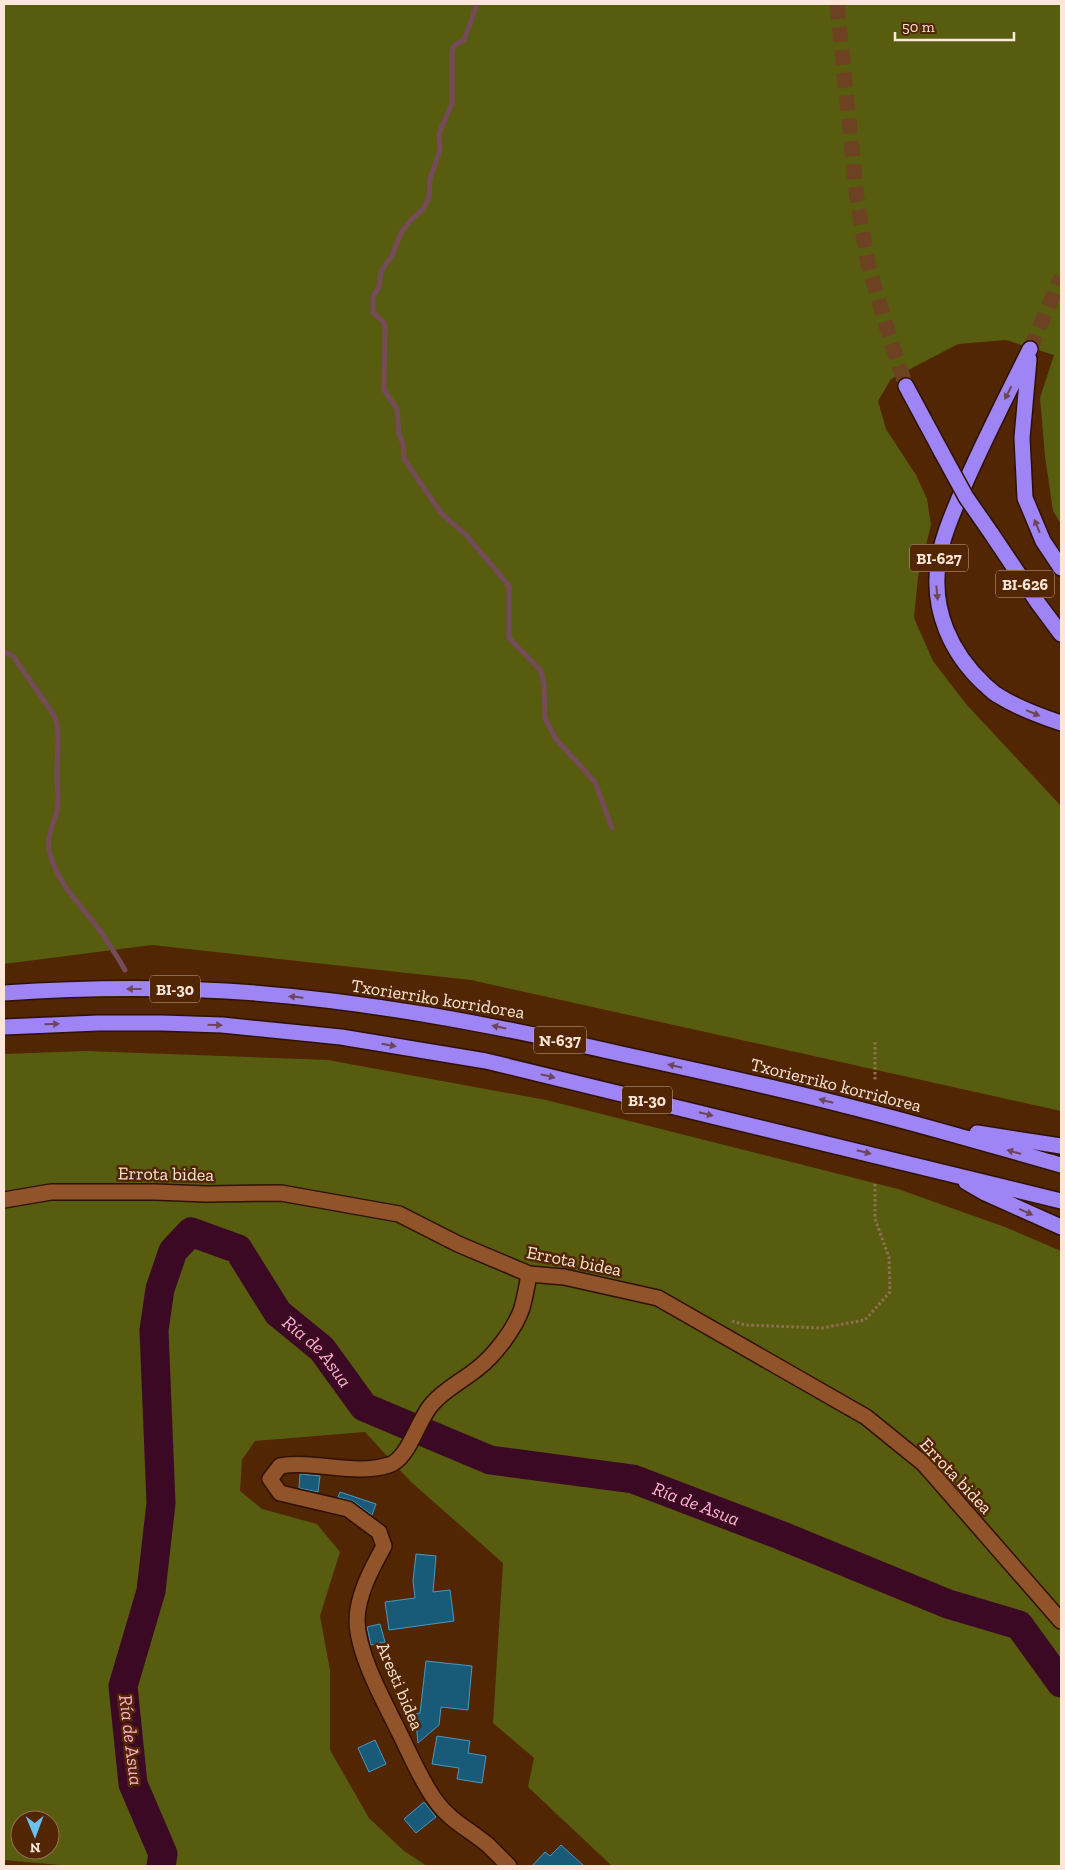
<svg xmlns="http://www.w3.org/2000/svg" width="1065" height="1870" viewBox="0 0 1065 1870" font-family="'Zilla Slab',serif">
<style>
.green{fill:#585c0f;fill-rule:evenodd}
.lines{fill:none;stroke-linecap:round;stroke-linejoin:round}
.stream{stroke:#754b5a;stroke-width:5}
.river{stroke:#3b0924;stroke-width:29}
.building{fill:#185a78;stroke:#4699c1}
.highway-tunnel{stroke:#6c4223;stroke-width:15;stroke-dasharray:15 8;stroke-linecap:butt}
.minor-casing{stroke:#2f1100;stroke-width:18}
.highway-casing{stroke:#2f1100;stroke-width:18}
.path{stroke:#926e54;stroke-width:3;stroke-dasharray:2.5 2.5;stroke-linecap:butt}
.minor{stroke:#91532a;stroke-width:15}
.highway{stroke:#9e84f5;stroke-width:15}
.highway-bridge-casing{stroke:#2f1100;stroke-width:18;stroke-linecap:butt}
.highway-bridge{stroke:#9e84f5;stroke-width:15}
.oneway{fill:#6d4658}
.labels{text-anchor:middle;dominant-baseline:central;stroke-width:5;stroke-linejoin:round;paint-order:stroke}
.shield{fill:#522503;stroke:#c9ac99;stroke-width:1}
.shield-label{font-size:16px;font-weight:bold;fill:#fce6d9}
.street-label{font-size:18px;fill:#fce6d9;stroke:#522503}
.water-label{font-size:19px;font-style:italic;fill:#feb0d1;stroke:#522503}
</style>
<rect width="100%" height="100%" fill="#522503"/>
<path class="green" d="M4 4H1061V524L1053 511 1045 456 1040 398 1054 355 1006 340 958 344 891 379 878 401 886 429 916 475 927 499 931 525 918 577 914 618 933 661 966 704 1061 806V1111L471 980 152 945 4 964Z
M86 1051 328 1060 546 1100 898 1189 1005 1227 1061 1251V1866H612L528 1787 534 1758 493 1723 503 1563 410 1481 365 1432 255 1441 242 1460 240 1491 262 1509 317 1524 340 1552 320 1616 330 1670V1750L369 1818 404 1851 427 1866H71L4 1860V1054ZM20 1820H50V1850H20Z"/>
<g class="lines">
<path class="stream" d="M477 4 464 40 455 45 452 50V104L439 133 440 150 430 179 429 198 422 210 410 221 401 233 392 256 381 271 379 287 373 296V312L384 323 385 327 384 390 397 409 399 435 403 444 404 459 441 513 467 536 509 586V638L541 671 544 685 545 718 556 739 595 782 612 828
M4 652 13 656 54 715C62 736 56 757 57 779 57 790 60 799 57 810 54 825 45 838 50 854 58 884 80 904 98 928 108 941 116 955 125 970"/>
<path class="river" id="s1" d="M161 1866 163 1854 133 1784 123 1686 151 1591 161 1503 154 1330 160 1289 173 1251 191 1232 238 1249 278 1313 322 1349 364 1407 490 1460 633 1479 780 1535 948 1604 1019 1625 1061 1683"/>
</g>
<path class="building" d="M300 1474 320 1476 318 1492 299 1488Z
M340 1492 376 1504 372 1515 353 1501 338 1497Z
M416 1554 436 1556 433 1592 450 1590 454 1621 389 1630 385 1602 415 1598 413 1581Z
M380 1624 385 1642 371 1645 367 1627Z
M426 1661 472 1666 468 1710 441 1707 439 1725 418 1743 415 1714 420 1713Z
M437 1736 470 1741 468 1753 486 1756 482 1783 457 1779 459 1768 432 1764Z
M375 1740 386 1764 369 1772 358 1748Z
M424 1802 436 1817 416 1833 404 1819Z
M561 1845 584 1866H532L545 1852 550 1856Z"/>
<g class="lines">
<path class="highway-tunnel" d="M837 4 857 199 868 264 888 332 906 386
M1030 349 1061 277"/>
<defs>
<path id="minor" d="M4 1200 51 1192H155L206 1194 281 1193 399 1214 458 1244 529 1274 564 1277 658 1298 866 1417 924 1464 1061 1621
M509 1866C502 1859 495 1852 488 1845 470 1830 449 1820 436 1801 421 1781 411 1756 400 1734 385 1703 358 1656 357 1621 357 1595 372 1568 384 1546L379 1532 348 1509 280 1493 270 1479 280 1466C316 1460 354 1476 389 1465 409 1459 418 1419 432 1404 445 1389 462 1381 477 1369 494 1356 515 1329 522 1308 525 1297 527 1286 529 1274"/>
<path id="highway" d="M1030 349C1007 395 984 440 964 486 954 511 941 538 938 565 932 611 951 653 984 684 989 688 993 693 999 696 1018 708 1040 716 1061 723
M1029 359 1022 438 1025 498 1043 541 1061 568
M906 386 942 453
M991 533 1038 603 1061 634
M4 993C77 988 152 987 226 991 361 999 494 1025 626 1055 700 1071 774 1087 847 1106 919 1124 990 1145 1061 1165
M4 1027 98 1023H162L222 1025 341 1037 486 1061 1061 1201
M977 1133 1061 1146
M966 1182 985 1193 1061 1227"/>
</defs>
<use href="#minor" class="minor-casing"/>
<use href="#highway" class="highway-casing"/>
<path class="path" d="M875 1042V1081
M732 1321 745 1325 822 1328 865 1320 890 1292 889 1257 875 1219V1182"/>
<use href="#minor" class="minor"/>
<use href="#highway" class="highway"/>
<defs>
<path id="highway-bridge" d="M942 453 966 497 991 533"/>
</defs>
<use href="#highway-bridge" class="highway-bridge-casing"/>
<use href="#highway-bridge" class="highway-bridge"/>
</g>
<defs><path id="oneway-solid" d="M-6-.8H1V-3.2L6.5 0L1 3.2V.8H-6Z" transform="scale(1.25)"/></defs>
<g class="oneway">
<use href="#oneway-solid" transform="translate(1008 393) rotate(117)"/>
<use href="#oneway-solid" transform="translate(1037 526) rotate(-112)"/>
<use href="#oneway-solid" transform="translate(937 593) rotate(85)"/>
<use href="#oneway-solid" transform="translate(1033 713) rotate(23)"/>
<use href="#oneway-solid" transform="translate(134 989) rotate(-180)"/>
<use href="#oneway-solid" transform="translate(296 997) rotate(-174)"/>
<use href="#oneway-solid" transform="translate(52 1024) rotate(-2)"/>
<use href="#oneway-solid" transform="translate(215 1025) rotate(2)"/>
<use href="#oneway-solid" transform="translate(499 1027) rotate(-169)"/>
<use href="#oneway-solid" transform="translate(389 1045) rotate(10)"/>
<use href="#oneway-solid" transform="translate(675 1066) rotate(-167)"/>
<use href="#oneway-solid" transform="translate(548 1076) rotate(14)"/>
<use href="#oneway-solid" transform="translate(826 1101) rotate(-166)"/>
<use href="#oneway-solid" transform="translate(706 1114) rotate(14)"/>
<use href="#oneway-solid" transform="translate(864 1152) rotate(14)"/>
<use href="#oneway-solid" transform="translate(1014 1152) rotate(-164)"/>
<use href="#oneway-solid" transform="translate(1026 1212) rotate(24)"/>
</g>
<g class="labels">
<g class="shield">
<rect x="910" y="544.5" width="58" height="27" rx="4"/>
<rect x="996" y="570.5" width="58" height="27" rx="4"/>
<rect x="150" y="975.5" width="50" height="27" rx="4"/>
<rect x="534" y="1026.5" width="52" height="27" rx="4"/>
<rect x="622" y="1086.5" width="50" height="27" rx="4"/>
</g>
<g class="shield-label">
<text x="939" y="558">BI-627</text>
<text x="1025" y="584">BI-626</text>
<text x="175" y="989">BI-30</text>
<text x="560" y="1040">N-637</text>
<text x="647" y="1100">BI-30</text>
</g>
<g class="street-label">
<text transform="translate(438 999) rotate(9)">Txorierriko korridorea</text>
<text transform="translate(836 1085) rotate(14)">Txorierriko korridorea</text>
<text transform="translate(166 1174) rotate(1)">Errota bidea</text>
<text transform="translate(574 1261) rotate(11)">Errota bidea</text>
<text transform="translate(956 1476) rotate(47)">Errota bidea</text>
<text transform="translate(400 1686) rotate(67)">Aresti bidea</text>
</g>
<g class="water-label">
<text stroke="none"><textPath href="#s1" startOffset="836">Ría de Asua</textPath></text>
<text stroke="none"><textPath href="#s1" startOffset="1258">Ría de Asua</textPath></text>
<text transform="translate(131 1740) rotate(83)">Ría de Asua</text>
</g>
</g>
<rect width="1065" height="1870" fill="none" stroke="#fce6d9" stroke-width="10"/>
<g transform="translate(35 1835) rotate(179)"><circle r="24" fill="#522503" stroke="#967259"/>
<path d="M0-4L9 19L0 12L-9 19Z" fill="#69c3f1"/>
<text y="-8" font-size="14" font-weight="bold" text-anchor="middle" fill="#fce6d9">N</text>
</g>
<path d="M895 32v8h119v-8" fill="none" stroke="#fce6d9" stroke-width="2.5"/>
<text x="902" y="32" font-size="15" fill="#fce6d9" stroke="#522503" stroke-width="4" paint-order="stroke">50 m</text>
</svg>
